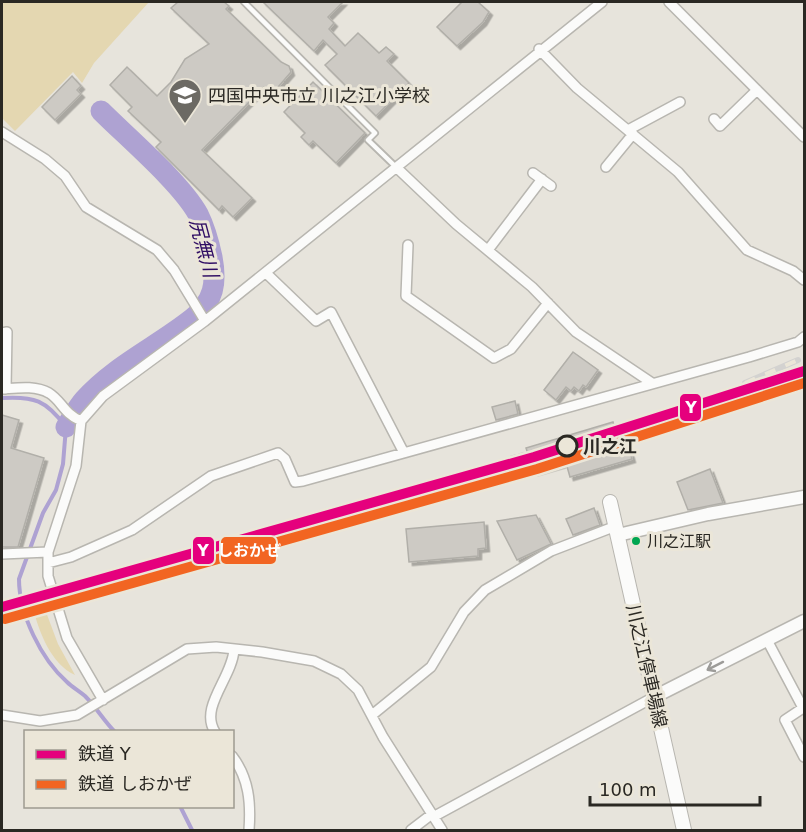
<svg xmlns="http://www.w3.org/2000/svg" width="806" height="832" viewBox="0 0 806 832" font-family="'DejaVu Sans','Noto Sans JP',sans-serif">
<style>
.green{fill:#e4d7b1}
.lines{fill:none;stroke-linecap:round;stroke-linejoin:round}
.stream{stroke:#aea2d2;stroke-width:4}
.river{stroke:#aea2d2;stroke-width:21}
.building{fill:#cdcac4;stroke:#b1afa9;stroke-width:1.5;filter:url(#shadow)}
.service-casing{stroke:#b8b6b0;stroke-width:8}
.minor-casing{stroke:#b8b6b0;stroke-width:12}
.tertiary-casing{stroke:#b8b6b0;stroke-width:15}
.secondary-casing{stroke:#b8b6b0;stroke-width:16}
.path{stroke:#c5c3c0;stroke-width:2;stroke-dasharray:6 3;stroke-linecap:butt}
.service{stroke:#fbfbfa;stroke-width:4.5}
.minor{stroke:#fbfbfa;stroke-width:9}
.tertiary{stroke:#fbfbfa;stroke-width:12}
.secondary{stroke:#fbfbfa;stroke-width:14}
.rail-casing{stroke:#d3d2d0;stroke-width:6}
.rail{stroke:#ebe6d8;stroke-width:4;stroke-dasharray:11;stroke-linecap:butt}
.rail-1-casing{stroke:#ebe6d8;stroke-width:15}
.rail-2-casing{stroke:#ebe6d8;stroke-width:15}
.rail-1{stroke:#e5007d;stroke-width:10}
.rail-2{stroke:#f26522;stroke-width:10}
.oneway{stroke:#9d9c99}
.stop-dot{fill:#ebe6d8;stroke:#2a2823;stroke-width:3}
.bus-dot{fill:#00a651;stroke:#ebe6d8;stroke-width:2}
.labels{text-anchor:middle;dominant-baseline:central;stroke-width:6;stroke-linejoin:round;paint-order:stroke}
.bus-label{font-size:16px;fill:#2a2823;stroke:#ebe6d8;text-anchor:start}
.poi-label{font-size:18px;fill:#2a2823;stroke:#ebe6d8;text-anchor:start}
.stop-label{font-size:18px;font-weight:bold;fill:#2a2823;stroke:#ebe6d8;text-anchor:start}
.street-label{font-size:18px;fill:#2a2823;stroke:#ebe6d8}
.water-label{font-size:20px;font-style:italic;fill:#300e64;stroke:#ebe6d8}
.line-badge{stroke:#ebe6d8;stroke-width:2}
.badge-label{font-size:16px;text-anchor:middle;font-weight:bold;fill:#fff}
</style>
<defs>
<filter id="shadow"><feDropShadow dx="3.5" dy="3.5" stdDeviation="0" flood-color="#0004"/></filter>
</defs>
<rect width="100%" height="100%" fill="#e7e4dc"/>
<path class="green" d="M2 2H149L94 63 82 83 73 72 15 131 2 118Z
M43 604 58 644 75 675C51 664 39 632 33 608Z"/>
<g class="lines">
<path class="stream" d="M2 398C34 396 46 400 66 427L63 464 56 490 43 513 19 579C19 614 41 659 67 682 72 687 79 691 85 696 96 707 104 721 115 732
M180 806 192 830"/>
<path class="river" d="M66 427C72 418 77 408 84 400 114 366 158 346 193 318 214 301 217 283 212 257 209 243 205 228 198 214 181 183 128 138 101 111"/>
</g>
<path class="building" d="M178 2H224L229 6 226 9 281 62 289 66 291 72 272 94 264 87 202 150 252 198 233 217 222 206 219 210 156 147 161 142 128 111 132 107 110 85 127 67 157 96 171 82 185 59 209 44 171 8Z
M263 2H343L328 17 334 23 329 29 345 46 358 33 379 53 386 47 394 54 387 61 409 83 376 116 325 65 337 54 323 40 314 51Z
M462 2H478L489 12 483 22 457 46 437 27Z
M72 76 81 86 77 90 81 94 55 120 42 107Z
M313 82 365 133 336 163 313 141 309 145 301 137 305 133 284 112Z
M573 352 598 370 586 387 583 385 579 391 574 387 571 391 566 387 556 400 544 390Z
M515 401 518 414 496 420 492 407Z
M2 415 19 420 11 448 44 458 18 547H2Z
M613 422 619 441 626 439 632 459 570 477 566 463 534 472 526 448Z
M710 469 723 503 688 510 677 482Z
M594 508 600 525 573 535 566 519Z
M536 515 551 544 517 560 497 521Z
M484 522 486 548 478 549V556L409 562 406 529Z"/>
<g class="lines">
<defs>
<path id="service" d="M244 2 375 133 368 140 397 168"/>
<path id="minor" d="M669 2 804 137
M539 49 577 88 678 172 747 250 793 271 804 280
M714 119 720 126 757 90
M628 130 680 102
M2 132 45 159 65 176 86 207 157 250 174 270 205 321
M606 167 633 134
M397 168 456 224 532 287 576 332 652 383
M533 173 551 186
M408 245 406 296 494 358 511 349 548 303
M488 250 542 179
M266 273 316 321 331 312 403 451
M2 333 7 332 6 389
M2 389C17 388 35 385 49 393 62 401 63 413 81 421
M2 554 48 552
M48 563 71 557 132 530 211 476 278 453 285 459 295 482 303 481 749 357 798 342 804 337
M767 640 803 708 785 720 804 757
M103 700 67 638 48 576V552L76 466 81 421 103 396 205 321 602 2
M2 715 40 721 77 715 187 649 216 647 262 652 314 661 341 674 358 690 383 737 442 830
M372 715 431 667 464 612 485 590 551 551 616 526
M215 732C199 707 232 678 234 650
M232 756C249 778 251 803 249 830
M433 817 654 697
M411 830 432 814"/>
<path id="tertiary" d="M618 535 708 514 804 497
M654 697 804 621"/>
<path id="secondary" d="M610 502 684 830"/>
</defs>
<use href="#service" class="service-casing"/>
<use href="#minor" class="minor-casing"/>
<use href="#tertiary" class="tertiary-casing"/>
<use href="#secondary" class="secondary-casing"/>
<path class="path" d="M529 451 535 469 557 463
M510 457 551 445"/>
<use href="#service" class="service"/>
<use href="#minor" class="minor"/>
<use href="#tertiary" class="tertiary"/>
<use href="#secondary" class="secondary"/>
<defs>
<path id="rail" d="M745 383 798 360
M195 560 235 542"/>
</defs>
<use href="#rail" class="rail-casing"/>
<use href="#rail" class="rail"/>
<defs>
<path id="rail-1" d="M2 607 534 457 804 371"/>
<path id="rail-2" d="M5 619 537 469 804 383"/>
</defs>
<use href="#rail-1" class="rail-1-casing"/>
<use href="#rail-2" class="rail-2-casing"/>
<use href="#rail-1" class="rail-1"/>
<use href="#rail-2" class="rail-2"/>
</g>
<defs><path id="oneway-shaft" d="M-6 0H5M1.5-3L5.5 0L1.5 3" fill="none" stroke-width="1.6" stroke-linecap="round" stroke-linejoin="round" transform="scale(1.5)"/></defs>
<use class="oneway" href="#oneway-shaft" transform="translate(715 666) rotate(153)"/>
<defs>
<symbol id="school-pin" viewBox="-11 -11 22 30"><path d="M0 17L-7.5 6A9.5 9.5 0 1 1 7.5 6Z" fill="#6c6a64" stroke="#ebe6d8"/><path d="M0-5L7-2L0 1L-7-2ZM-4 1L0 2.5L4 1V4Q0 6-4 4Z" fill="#fff"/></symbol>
</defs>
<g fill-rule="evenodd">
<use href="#school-pin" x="166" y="76" width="38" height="52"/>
</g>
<circle class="stop-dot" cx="567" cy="446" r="10"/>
<circle class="bus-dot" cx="636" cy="541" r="5"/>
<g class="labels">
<g class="bus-label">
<text x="647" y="541">川之江駅</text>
</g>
<g class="poi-label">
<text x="208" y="95">四国中央市立 川之江小学校</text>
</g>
<g class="stop-label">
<text x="583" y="446">川之江</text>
</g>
<g class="street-label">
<text transform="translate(647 666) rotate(77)">川之江停車場線</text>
</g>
<g class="water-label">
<text transform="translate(204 248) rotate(75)">尻無川</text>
</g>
</g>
<g class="line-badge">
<rect x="679" y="393" width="23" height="29" rx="6" fill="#e5007d"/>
<rect x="220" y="536" width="57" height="29" rx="6" fill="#f26522"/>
<rect x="192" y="536" width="23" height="29" rx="6" fill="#e5007d"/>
</g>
<g class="badge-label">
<text x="691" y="413">Y</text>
<text x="249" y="556">しおかぜ</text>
<text x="203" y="556">Y</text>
</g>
<rect width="806" height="832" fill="none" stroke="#2a2823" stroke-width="6"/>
<rect x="24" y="730" width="210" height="78" fill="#ebe6d8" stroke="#9e9a90" stroke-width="1.5"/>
<rect x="36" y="750" width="30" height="9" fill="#e5007d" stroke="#9e9a90" stroke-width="1.5"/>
<text x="78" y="760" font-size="18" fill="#2a2823">鉄道 Y</text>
<rect x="36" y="780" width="30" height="9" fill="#f26522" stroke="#9e9a90" stroke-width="1.5"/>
<text x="78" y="790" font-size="18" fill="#2a2823">鉄道 しおかぜ</text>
<path d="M590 796v9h170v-9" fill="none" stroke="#2a2823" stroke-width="3"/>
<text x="599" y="796" font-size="18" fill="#2a2823" stroke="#ebe6d8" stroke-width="4.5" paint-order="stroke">100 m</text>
</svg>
